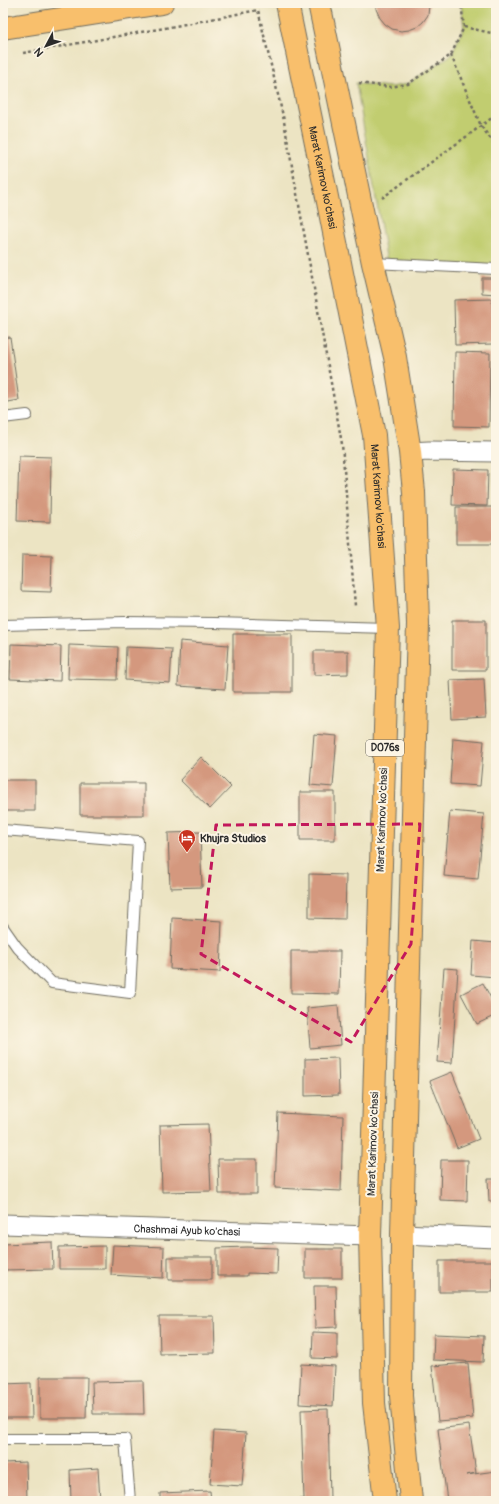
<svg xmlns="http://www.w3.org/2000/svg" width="499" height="1504" viewBox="0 0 499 1504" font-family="Pangolin,sans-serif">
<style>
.green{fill:#c1cd6f;stroke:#767c4d}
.building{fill:#d4987e}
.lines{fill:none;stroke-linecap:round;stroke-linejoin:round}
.lane-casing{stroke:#6f6c60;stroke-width:12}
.street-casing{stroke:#6f6c60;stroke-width:21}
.primary-casing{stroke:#6f6c60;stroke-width:24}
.path{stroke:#6f6c60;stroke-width:2.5;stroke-dasharray:3 3;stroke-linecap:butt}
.lane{stroke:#fff;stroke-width:10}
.street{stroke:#fff;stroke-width:19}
.primary{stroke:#f8bf6c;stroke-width:22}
.marked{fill:none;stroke:#c2185b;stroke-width:3;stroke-dasharray:8 5;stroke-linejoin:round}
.labels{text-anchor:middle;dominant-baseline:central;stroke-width:4;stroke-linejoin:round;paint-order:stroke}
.shield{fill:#fcf5e5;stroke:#6a6863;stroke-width:1}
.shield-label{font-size:10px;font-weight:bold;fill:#2b2b2b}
.street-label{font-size:11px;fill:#2b2b2b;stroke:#fcf5e5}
.poi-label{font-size:11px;font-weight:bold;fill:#2b2b2b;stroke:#fcf5e5;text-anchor:start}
</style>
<rect width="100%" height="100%" fill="#fcf5e5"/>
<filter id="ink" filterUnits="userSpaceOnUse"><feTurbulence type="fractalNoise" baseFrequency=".025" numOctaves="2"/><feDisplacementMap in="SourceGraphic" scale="8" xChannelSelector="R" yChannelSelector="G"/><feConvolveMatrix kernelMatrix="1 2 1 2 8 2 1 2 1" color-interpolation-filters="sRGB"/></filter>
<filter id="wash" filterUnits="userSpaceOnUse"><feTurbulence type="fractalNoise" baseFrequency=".012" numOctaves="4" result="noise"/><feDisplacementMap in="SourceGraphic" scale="16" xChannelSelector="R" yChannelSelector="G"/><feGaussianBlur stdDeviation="0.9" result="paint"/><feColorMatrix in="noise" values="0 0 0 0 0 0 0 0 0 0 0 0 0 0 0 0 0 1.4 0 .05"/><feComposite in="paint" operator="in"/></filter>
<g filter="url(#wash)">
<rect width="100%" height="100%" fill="#ece4c3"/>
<path class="green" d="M461 3H496V269L387 262 356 83 390 87 408 84 451 55 464 27Z"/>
<g id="blocks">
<path class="building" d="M376 3H429V6L428 15 423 22 417 27 409 30 401 31 392 29 385 24 380 18 376 9Z
M482 278H496V294L482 293Z
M492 299 493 344 455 345 454 300Z
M10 337 19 400 3 403V338Z
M455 352 490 353 489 427 454 426Z
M19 456 51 457 50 522 17 521Z
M453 469 488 470 487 506 452 505Z
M456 507H496V544H456Z
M22 555 52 556 51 592 21 591Z
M452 620H486V670H452Z
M233 634H292V692H233Z
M180 641 228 645 225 689 178 686Z
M11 644 61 646 60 681 10 679Z
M69 645 118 647 117 680 68 679Z
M126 647 172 649 170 683 125 680Z
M314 651H348V674L314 675Z
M484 679 486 717 452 719 450 680Z
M314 734 337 736 333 787 310 785Z
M453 738 484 741 480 786 450 784Z
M201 757 231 787 210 809 180 780Z
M3 780H35V811H3Z
M80 783H144V815H80Z
M300 792H335V840H300Z
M450 811 484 814 478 879 444 876Z
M200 832 202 887 170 888 168 833Z
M309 874 346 875 345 919 309 918Z
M172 918 222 921 220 972 170 969Z
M473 941 496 943V977L471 975Z
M291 951H340L339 994 291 993Z
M444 968 458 969 452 1063 437 1062Z
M483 983 496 1008V1015L477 1024 461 994Z
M338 1005 341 1045 310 1048 307 1008Z
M338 1058 339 1095 305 1096V1059Z
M452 1072 479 1139 457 1148 430 1081Z
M278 1113 343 1116 341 1191 275 1188Z
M208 1124 211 1191 162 1192 160 1125Z
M218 1159H257V1194H219Z
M441 1160H468L467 1201 440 1200Z
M488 1179H496V1201H489Z
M52 1242 53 1269 3 1270V1244Z
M113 1245 164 1247 163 1278 111 1275Z
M105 1246V1269H59V1247Z
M247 1247 278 1248 277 1274 247 1273V1276H217V1248Z
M305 1249H342V1278H305Z
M168 1257H212V1280H168Z
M439 1261H493V1292H439Z
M314 1286H336L337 1327 315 1328Z
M159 1316H214L215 1353 160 1354Z
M313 1332 337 1333V1359L312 1358Z
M434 1334 484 1336 483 1362 433 1360Z
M468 1363 473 1418 438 1421 432 1366Z
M301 1364 335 1366 333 1406 299 1404Z
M40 1377H87L86 1418H40Z
M143 1381 144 1414H93L92 1382Z
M31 1383 32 1418H3V1384Z
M328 1409 330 1499H334V1501H298V1499H304L301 1410Z
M469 1425 476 1473 466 1475 496 1471V1501H447L438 1429Z
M214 1431 246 1433 242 1486 210 1484Z
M26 1462 27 1501H3V1463Z
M98 1468 100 1501H71L70 1470Z
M210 1491 211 1501H160V1493Z"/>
</g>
</g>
<g filter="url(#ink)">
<use href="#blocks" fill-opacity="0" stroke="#6f6c60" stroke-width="1"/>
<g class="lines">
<defs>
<path id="lane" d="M373 263 496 269
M3 418 27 415
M3 625 125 622 214 623 388 628
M3 830 138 841 130 993 52 983 17 947 3 927
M3 1439H125L130 1501"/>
<g id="street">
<path d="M410 452 429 451 496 452"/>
<path id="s1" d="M3 1224 370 1236"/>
<path d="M402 1234 496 1238"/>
</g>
<g id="primary">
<path id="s2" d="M287 3 328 202 374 435 388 628 370 1236 374 1403 385 1501"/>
<path d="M319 3 373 263 395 357 410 452 414 492 418 624 402 1234 401 1396 411 1501"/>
<path d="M3 28 162 3"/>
</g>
</defs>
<use href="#lane" class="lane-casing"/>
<use href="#street" class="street-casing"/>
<use href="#primary" class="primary-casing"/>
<path class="path" d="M464 27 496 34
M23 53 170 27 258 10 283 116 342 444 355 606
M451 55 481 126 496 146
M359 83 390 87 408 84 451 55 464 27 461 3
M382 198 496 115"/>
<use href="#lane" class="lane"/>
<use href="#street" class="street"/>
<use href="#primary" class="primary"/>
</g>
</g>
<path class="marked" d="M420 824 411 944 351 1042 201 954 216 825Z"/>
<defs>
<symbol id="hotel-pin" viewBox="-11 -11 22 30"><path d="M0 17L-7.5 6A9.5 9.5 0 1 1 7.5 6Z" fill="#c8321e" stroke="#fcf5e5"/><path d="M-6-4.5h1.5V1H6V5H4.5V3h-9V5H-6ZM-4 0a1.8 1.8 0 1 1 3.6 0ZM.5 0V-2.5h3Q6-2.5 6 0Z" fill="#fff"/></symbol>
</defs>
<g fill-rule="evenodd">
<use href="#hotel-pin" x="177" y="828" width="20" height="27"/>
</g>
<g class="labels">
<rect class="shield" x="366" y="740" width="38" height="16" rx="3"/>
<g class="shield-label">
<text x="385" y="748">D076s</text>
</g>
<g class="street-label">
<text stroke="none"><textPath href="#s2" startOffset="178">Marat Karimov ko'chasi</textPath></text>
<text stroke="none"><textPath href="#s2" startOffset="502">Marat Karimov ko'chasi</textPath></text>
<text transform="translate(382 820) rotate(-88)">Marat Karimov ko'chasi</text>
<text transform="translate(373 1144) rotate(-88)">Marat Karimov ko'chasi</text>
<text stroke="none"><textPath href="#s1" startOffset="184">Chashmai Ayub ko'chasi</textPath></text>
</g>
<g class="poi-label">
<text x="200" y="838">Khujra Studios</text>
</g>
</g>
<rect width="499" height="1504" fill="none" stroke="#fcf5e5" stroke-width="16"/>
<g transform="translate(46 46) rotate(229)" stroke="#fcf5e5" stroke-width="3" paint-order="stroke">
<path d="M0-3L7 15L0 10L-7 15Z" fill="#2b2b2b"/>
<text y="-6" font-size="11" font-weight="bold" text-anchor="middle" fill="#2b2b2b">N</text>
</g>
</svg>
